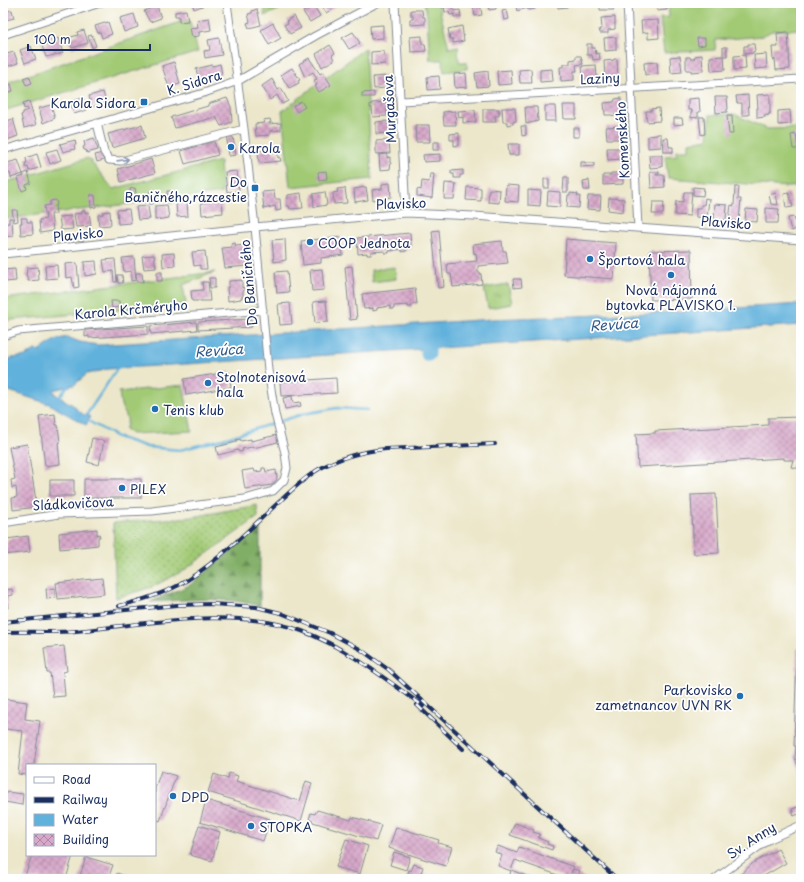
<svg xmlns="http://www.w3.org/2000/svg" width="804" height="882" viewBox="0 0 804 882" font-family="'Playpen Sans',sans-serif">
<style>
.grass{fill:url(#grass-dots);stroke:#5e7c6a}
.forest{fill:url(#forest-firs);stroke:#4e6e62}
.park{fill:url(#park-tufts);stroke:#5e7c6a}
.garden{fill:#a2ca75;stroke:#5e7c6a}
.water{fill:#60b1db;stroke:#3e709c}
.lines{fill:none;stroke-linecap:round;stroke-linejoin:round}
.stream{stroke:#60b1db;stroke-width:2.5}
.river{stroke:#60b1db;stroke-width:15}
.building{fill:url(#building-cross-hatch)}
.minor-casing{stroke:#848b94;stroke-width:9}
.minor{stroke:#fff;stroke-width:7}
.rail-casing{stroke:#1b2f5e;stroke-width:4}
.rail{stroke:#fff;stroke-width:2.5;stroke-dasharray:8;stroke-linecap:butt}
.oneway{stroke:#8d97ae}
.poi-dot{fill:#1f6fb2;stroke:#fff;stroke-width:1.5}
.labels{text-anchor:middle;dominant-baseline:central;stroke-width:3.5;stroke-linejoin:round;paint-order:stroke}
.street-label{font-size:13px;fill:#1b2f5e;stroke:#fff}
.poi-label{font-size:13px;fill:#1b2f5e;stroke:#fff;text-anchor:start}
.water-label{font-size:14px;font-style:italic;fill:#335c8a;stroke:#fff}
</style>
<defs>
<pattern id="grass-dots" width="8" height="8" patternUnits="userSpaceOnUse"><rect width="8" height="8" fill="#a2ca75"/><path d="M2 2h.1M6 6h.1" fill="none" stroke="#83a463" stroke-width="1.8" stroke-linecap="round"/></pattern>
<pattern id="forest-firs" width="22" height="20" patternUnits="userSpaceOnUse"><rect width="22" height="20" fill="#81ae66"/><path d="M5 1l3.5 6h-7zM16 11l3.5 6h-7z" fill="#698e57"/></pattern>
<pattern id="park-tufts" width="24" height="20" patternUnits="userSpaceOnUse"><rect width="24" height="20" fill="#a2ca75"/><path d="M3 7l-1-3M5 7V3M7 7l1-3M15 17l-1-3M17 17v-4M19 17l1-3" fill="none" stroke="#83a463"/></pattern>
<pattern id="building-cross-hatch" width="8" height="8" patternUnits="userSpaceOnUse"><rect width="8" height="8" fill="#d7a8c9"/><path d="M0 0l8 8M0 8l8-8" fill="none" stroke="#ae89a6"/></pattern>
</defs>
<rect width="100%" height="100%" fill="#fff"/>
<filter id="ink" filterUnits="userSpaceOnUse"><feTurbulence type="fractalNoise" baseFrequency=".025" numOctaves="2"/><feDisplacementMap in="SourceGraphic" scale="8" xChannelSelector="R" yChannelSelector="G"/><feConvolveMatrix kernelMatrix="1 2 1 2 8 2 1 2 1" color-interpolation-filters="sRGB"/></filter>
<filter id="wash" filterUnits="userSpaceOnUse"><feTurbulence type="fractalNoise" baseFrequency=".012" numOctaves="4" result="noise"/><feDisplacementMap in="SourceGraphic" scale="16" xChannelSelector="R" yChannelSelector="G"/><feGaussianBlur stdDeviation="0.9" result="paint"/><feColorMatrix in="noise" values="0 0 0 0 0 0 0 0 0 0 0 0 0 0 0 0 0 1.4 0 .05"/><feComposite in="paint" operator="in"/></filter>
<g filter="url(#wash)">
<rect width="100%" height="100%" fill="#ece7ca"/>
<path class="grass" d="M257 505 258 517 183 571 152 587 116 598 113 523 192 517Z"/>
<path class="forest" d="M260 527V606C225 596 186 600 150 602L190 585Z"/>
<path class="park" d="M508 284 512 304 488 308 484 288Z"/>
<path class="garden" d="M266 3H295L264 16Z
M424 3H438L449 48 458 46 459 62H467V69L444 72 442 60H430L427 15Z
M668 3H801V29L772 31 762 36 716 40 715 50 664 53 660 18 669 17Z
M186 20 190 22 198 52 3 111V84Z
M365 48 372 179 290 187 282 111Z
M734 114 767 129 801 128V186L788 187 668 178 665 156 677 155V150H689V142L708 139 710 115Z
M88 158 113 189 220 161 222 193 3 219V183Z
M395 267 396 279 372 282 371 270Z
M215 272 183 285 186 304 11 320 3 323V299Z
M183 385 192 431 132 434 125 429C131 418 124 415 121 405 120 401 120 396 119 392Z"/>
<path class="water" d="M801 304V325L108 369 87 374 74 385 53 390 55 394 76 407 75 408 84 415 87 414 90 418 86 425 49 404 3 389V362L12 358 26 356 35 350 39 351 55 340 67 337 80 342 98 345 493 319 653 313Z"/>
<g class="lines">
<path class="stream" d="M58 399 69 384
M87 414 117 369 120 368
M90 422 117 437 147 447 180 450 223 439 303 414 337 408 368 410"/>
<path class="river" d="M428 354V336"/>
</g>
<g id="blocks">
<path class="building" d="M192 3H205V5L194 9Z
M320 3H338L339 5 326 13Z
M440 3H452L454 11 460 10 461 17H454V14L450 15 449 12H445L444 7 442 8Z
M468 3H480L482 15 475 16 473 6H468Z
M488 3H495L496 9 489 10Z
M527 3H534L535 9 528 10Z
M557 3H566L567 7 558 8Z
M600 3H614V10H600Z
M657 3H666L667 10 657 11Z
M527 4V8L517 11 516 6Z
M157 6 161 18 150 22 144 11Z
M314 6 320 16 310 22 303 12Z
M257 9 261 25 249 28 247 23 250 22 248 14 252 13V11Z
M12 10 14 18 6 20 3 12Z
M186 10 188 21 179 22V16H175V12Z
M411 10H422L423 17H425V24L410 25V19H413V16H411Z
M507 10 509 19 504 20 502 11Z
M134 14 138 27 124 32 120 18Z
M294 16 301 28 290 34 284 25 288 23 287 20Z
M615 17V29L608 30V33H600L599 29H602L601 18Z
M209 18 211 30 199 32V36L192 37 190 28 198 27 197 20Z
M658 20 659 38 648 39V32L642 33 641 21Z
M108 22 112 34 102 38 100 32 98 33 95 26Z
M273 23 281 38 269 45 261 30Z
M383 25V38L371 39 370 26Z
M462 26 464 41 453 43V39H450L448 29Z
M84 30 88 43 72 48 68 38 78 35 77 32Z
M353 32 360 43 349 49 342 38Z
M788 32 790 69 776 70 775 59 773 60 772 47H778L777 33Z
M92 35 96 46 92 48 88 36Z
M422 36V44H425L426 51 411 52 410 37Z
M616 37V50L605 51 604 38Z
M58 38 63 53 46 57 42 46 47 44V42Z
M219 38 222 55 205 58 204 51 210 50 208 40Z
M697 38H705V45L698 46Z
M587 44H592V48H595L596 54 599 53 600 59 593 60 592 55H587Z
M748 44H754L755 51 753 52V53L744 54V46H748Z
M330 45 335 53 332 55 334 60 322 67 316 54Z
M31 46 36 59 25 63 20 50Z
M723 47H727V56H724L725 70 711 71 710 57 723 56Z
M384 51 385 64 371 65V52Z
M14 52 18 63 6 67 3 55Z
M766 54 767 68 755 69 754 55Z
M702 55 703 71 691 72V70H686V57H690L691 59H694L695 56Z
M745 55 746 69 734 70V56Z
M576 56H581L583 64 576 65 577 71H574V80L561 81 560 67H563V64H570V60L576 59Z
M680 56 682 72 671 73 670 57Z
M309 58 320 74 323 72 331 85 319 92 315 86 317 85 314 80 317 79 313 72 305 77 299 64Z
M614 59H617L618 76 605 77 604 61 614 60Z
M174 62 180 84 169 87 162 66Z
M657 62 658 74 645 75 644 63Z
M220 64 222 74 199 80 196 69 212 65 213 66Z
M596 65 597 78 583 79 582 66Z
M292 68 300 80 298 81 299 83 289 88 281 75Z
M531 69 532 83H520L519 70Z
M552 69 553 81 540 82V70Z
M511 70 512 84 498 85 497 71Z
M488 71 489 86 477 87 475 73Z
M466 73 467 87 455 88 454 74Z
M29 76 32 83 26 85 23 78Z
M386 76V81H387L386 88 374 89 373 77Z
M439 76 440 89 428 90 427 77Z
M272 79 278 90 281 88 288 101 282 104 277 95 270 100 262 86Z
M11 84 13 91 6 93 4 86Z
M103 92 106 102 92 107 89 96Z
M374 92V97H362V93Z
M770 94V114H768V116L765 114V117L757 118V108H758L757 95Z
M748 95 749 115H742V103H737L736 96Z
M715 97H727L728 109H727V112L716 113Z
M83 98 87 110 74 114 70 102Z
M227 98 231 107 232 122 221 126 216 117 175 128 171 117 208 106V104Z
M621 98 620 109H622V114L614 115 613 116 612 115H605L604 103 614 102 615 99Z
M699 98 700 112H698V117L691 118V112H692V110H688V99Z
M29 101 36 125 24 128 21 115 23 114V112L28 110 27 108 24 109 23 103Z
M301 101 305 107 297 112 293 106Z
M387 102V116L373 117 372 108H370V104H372V103Z
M51 105 55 118 43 123 39 108Z
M563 105H576V119H564Z
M545 106H555L556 121H545Z
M525 107H537L538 121 526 124Z
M502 108H515L516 121 513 122V124L507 125V122H503Z
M659 108 660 121 647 122 646 111H651V109Z
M483 109H499V116H495L496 122H483Z
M475 110 476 122 463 123V117L459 118 458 111Z
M790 110 791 124 778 125V111Z
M455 111 456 125H444L443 112Z
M727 116H732L733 134H729Z
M699 117H704L705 134 701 135Z
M674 118H682L683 124 674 125Z
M13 119 18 136 7 140 3 127V122Z
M270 119 271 122 269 123V124L281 123V130L270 131V135L256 136 255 124 264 123 263 120Z
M388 121 389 133 376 134V122Z
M142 125 145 138 112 148 108 134Z
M415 125H429L430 142H416Z
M521 126H526V135L522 136Z
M620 126 621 139H607L606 127Z
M573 128H579V137H573Z
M459 133V145L454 146V140H450V134Z
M657 134H661V147L648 148V136L657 135Z
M796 134 798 149H793L791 135Z
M228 137H233L236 155 229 156 227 140Z
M94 138 98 150 87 153 86 150H84L83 147 85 146 84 141Z
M663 138H668L669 147H673V152H664Z
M75 140 76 145H74L75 149 63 152 60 144Z
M389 140 390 153 376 154V141Z
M214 141 218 155 185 164 181 151Z
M433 142H439V150H433Z
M508 144H519V155H509Z
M607 148H621L622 159 608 160Z
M57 149 61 160 50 164 46 152Z
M273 149 274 153 278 152V158L280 157 281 161 259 163 258 151Z
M102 153 104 160 97 162 95 155Z
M37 154 41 167 29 171 28 167 26 168 25 163H27L26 158Z
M387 154V158L390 157V163H391L390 169 380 170 379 155Z
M440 154V161L424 162 423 155Z
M649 155H662V167L650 168Z
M151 159 155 173 121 182 118 169Z
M18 160 23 174 11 178 10 173 7 174 5 168 8 167 7 163Z
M581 162H585V163H594V166L581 167Z
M463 170V175H460V178H454V174H451V171Z
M237 171 239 191 227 192 225 172Z
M326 171 327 179 319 180 318 172Z
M28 172 31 183 26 185 27 189 22 191 18 178 24 176 23 174Z
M650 172H659V174H656V175H664L665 187 651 188Z
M611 173H623V184L603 185V175H611Z
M430 174H434L432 198 417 196V189L421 190 422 181 429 182Z
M564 177H568V192H563Z
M544 179H549V188H544Z
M589 180 590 190H584L583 181Z
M390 183 391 197 373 200 372 190 382 189V184Z
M445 183 456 184 454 199H444Z
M506 185 519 186 518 202 505 201Z
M366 187 368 200 355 202 354 189Z
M467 187 481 188V201L466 200Z
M693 187 704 188 703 196 693 195Z
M735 187H739L738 199H741L739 221 729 220 731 205 734 206Z
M135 188 137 199 131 200 130 189Z
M345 188 347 203 334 204 333 193 338 192 337 189Z
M489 189 500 190 499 203 488 202Z
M528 190 541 191 540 206 528 205Z
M167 191H172L173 203H168Z
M274 191 275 199H280L281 210 276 211 275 206 264 209 262 192Z
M548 191 560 192V207L547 206Z
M149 192H152L153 204H150Z
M325 192 327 205 314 207 313 194Z
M684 192H692L690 216 675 215 676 201 683 202Z
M301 193 303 208 290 209 289 206H287L288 195Z
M570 193 578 194 577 196H580L579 208 567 207 568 195H570Z
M776 193 778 205 771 204 769 195Z
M789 193 793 207 786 208 784 194Z
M90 195H95L96 207 91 208Z
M588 196H601L600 210 587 209Z
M609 198 624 199 623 212 608 210Z
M705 198 709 199 707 218 696 217V208H701V205H704Z
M56 200 57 205 55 206 56 214H51L53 231 40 233 39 220 46 219 44 206 50 205V201Z
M222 200 223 213 202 215 201 203Z
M187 202 188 216 177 217 176 203Z
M653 202H664L663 214H652Z
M715 204 727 205 726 220 714 219Z
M167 205 169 218 155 220V206Z
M148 206 150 219 138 220 136 207Z
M766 208 779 209 778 223H766Z
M129 209 131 223 118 224 117 210Z
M746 209 758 210 757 222 745 221Z
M12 210H17L18 221 14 222Z
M82 211H85V213L89 212 91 226 76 227 74 214 82 213Z
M110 211 111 225 99 226 98 215 103 214V212Z
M71 216 73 229 61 230 59 217Z
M794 217 797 229 791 231 788 218Z
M9 218H12L13 236 3 237V224L9 223Z
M21 218H27V222H32L33 234 21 235 20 223H22Z
M439 230 444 287 438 288 432 231Z
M410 233 411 248 406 249V251L402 252V249L389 251V253H385V251L371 252V255H367V253L358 254 357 238Z
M341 237 343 255 321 258V263L303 265 301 241Z
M285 239 286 260 274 262 272 240Z
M566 239 616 243 614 279 564 275Z
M502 241 503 251H506L508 263 478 266V272H480V274H481L482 284 453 287 451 274H448L447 264 477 261 476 253 474 254 473 244Z
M235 243 236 246 245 245 248 266 225 268 222 248 232 247 231 244Z
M691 250 692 299 651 300 649 251Z
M205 251 207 269H200V265L194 266 192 252Z
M174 253 175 266 163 267 162 254Z
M154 255 156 268 144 269 142 256Z
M134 257 136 280 131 281V271L124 272 122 258Z
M115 259 117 282H114L113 271 105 272 103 260Z
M96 261 97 274 85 276 84 262Z
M77 263 79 287 74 288 72 277 66 278 65 264Z
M57 265 58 278 46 279 45 266Z
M352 266 357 319 350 320 345 267Z
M38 267 39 280 28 281V277H26L27 268Z
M15 269 16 281 5 282 3 270Z
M322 269 324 290 312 291 310 270Z
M287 271 289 292 277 293 275 272Z
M157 272H162V281H157Z
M136 273H142L143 282H137Z
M117 275H122L123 283H118Z
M209 278H215V288H210Z
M513 279H521L522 287 514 288Z
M242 280V288L244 287V291H243V297H241V299L228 301 227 287H229V281Z
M202 282H208L210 301H192L191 291 203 290Z
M415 288 417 304H412V307H408V305L394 306V309H390V306L377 308V310L373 311V308L364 309 362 294Z
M111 301H119L120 307 112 308Z
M326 301 328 322 315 323 313 302Z
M290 303 292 324 280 325 278 304Z
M251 319 252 327 198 330V322Z
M196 322 197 330 151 334 150 326Z
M148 326V334L89 338V336L85 337V330Z
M229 372 231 387 186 395 184 379Z
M336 378 337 393 281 396 280 382Z
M292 396 293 403 300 402 301 406 285 409 283 398Z
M55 414 56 425H58L60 443H58L60 464 45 466 39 416Z
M801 417V469L791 467 793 460H784V458L638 467 636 434 655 433V431L768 425V418Z
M277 435 278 442 253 448 252 447 242 449 243 451 239 452 238 450 218 455 216 447 236 442V440L240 439 241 441 251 439V441Z
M92 438 104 441 99 465 87 462Z
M27 444 37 507 13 510 12 498 17 497 16 487 12 488 11 480 15 479 9 447Z
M262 468H265L266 472 276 470 277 479 272 485 245 489 242 471 254 469 255 472 262 471Z
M84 479H141V498H84Z
M50 480H74V496H50Z
M716 494 719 553 694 554 691 495Z
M97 529V535L99 534 100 537H98V545L60 549 59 533Z
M28 536 30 552 3 555V547L7 546V539Z
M102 578 104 594 58 599 56 583Z
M55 588V598L47 599 46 589Z
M12 589 13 595 7 596 8 608 3 609V590Z
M64 646 67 671 63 672 65 696 53 697 50 673H47L44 648Z
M797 649H801V775L795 758 796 746H794Z
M6 699 27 702 25 719 40 721 34 765H27V775L18 774 23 731 5 729 6 717 4 716Z
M161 771 176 776 160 821 155 819V788Z
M229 773 238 776 236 781 300 801 306 781 312 783 301 821 208 792 214 774 228 779Z
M7 792 23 794 22 805 5 802Z
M206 800 270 819 263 841 200 822Z
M801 806V813L794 816 792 809Z
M317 810 351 820 352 817 381 825 376 841 313 822V821L309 819 311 813 315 814Z
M515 823 534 830 533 832 540 834 538 838 548 842 547 844 553 846 552 850 510 835Z
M199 825 220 832 212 861 190 855Z
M396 827 439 840 438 843 452 847 446 866 389 848Z
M346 839 368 846 360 874 336 867Z
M498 846 517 853 519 847 566 864 574 867 571 873 573 869 580 871 578 875 588 879H569L515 860 511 870 535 879H515L509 877 511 871 498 866 502 855 495 852Z
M778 849 786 863 759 879H736L753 863Z
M394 852 410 857 406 870 390 865Z
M32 855H73L66 879H24Z
M86 857 113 865 108 879H79Z
M414 864 423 867 421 873 432 877V879H406L409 870 411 871Z
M117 873 134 879H115Z"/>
</g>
</g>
<g filter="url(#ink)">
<use href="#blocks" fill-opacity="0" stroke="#848b94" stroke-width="1"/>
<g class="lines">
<defs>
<path id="minor" d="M395 3 406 213
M627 3 638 228
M3 35 100 3
M401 101 801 79
M97 123 104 152 109 160 121 161 244 129
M3 150 204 93 238 81 315 36 377 3
M3 254 255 227 406 213 474 216 801 240
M3 336 18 331 263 310
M3 523 59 514 152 511 245 499 273 491 284 480 287 468 285 453 275 414 268 370 255 227 244 129 227 3
M715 879 768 840 801 825"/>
</defs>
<use href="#minor" class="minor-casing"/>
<use href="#minor" class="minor"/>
<defs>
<path id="rail" d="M119 606C139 601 160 595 179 585 216 564 247 531 279 502 292 490 304 478 319 469 339 458 363 451 386 449L495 444
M3 622 177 605 212 604 256 607 281 613 330 633 360 649 389 670 617 879
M3 632C27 631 52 633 76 631 147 624 234 606 302 631 347 648 384 678 423 706
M417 705 463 749"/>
</defs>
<use href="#rail" class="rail-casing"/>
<use href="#rail" class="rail"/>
</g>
<defs><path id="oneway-shaft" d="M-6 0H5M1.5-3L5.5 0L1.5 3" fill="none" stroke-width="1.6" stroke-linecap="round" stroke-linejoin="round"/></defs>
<use class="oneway" href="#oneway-shaft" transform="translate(123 160) rotate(-8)"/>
</g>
<g class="poi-dot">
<rect x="140" y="98" width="8" height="8" rx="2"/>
<circle cx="231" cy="147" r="4"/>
<rect x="251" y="184" width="8" height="8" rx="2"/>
<circle cx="310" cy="242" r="4"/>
<circle cx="590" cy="259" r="4"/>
<circle cx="671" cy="275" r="4"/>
<circle cx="208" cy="383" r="4"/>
<circle cx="155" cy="409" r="4"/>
<circle cx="122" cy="488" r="4"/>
<circle cx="740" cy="696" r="4"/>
<circle cx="173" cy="796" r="4"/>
<circle cx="251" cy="826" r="4"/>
</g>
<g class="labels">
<g class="street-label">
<text transform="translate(600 78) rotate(-3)">Laziny</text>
<text transform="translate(194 82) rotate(-17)">K. Sidora</text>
<text transform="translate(389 109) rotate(-93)">Murgašova</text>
<text transform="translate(622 140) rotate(-93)">Komenského</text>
<text transform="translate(401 203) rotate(-2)">Plavisko</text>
<text transform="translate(726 222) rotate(4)">Plavisko</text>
<text transform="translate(78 234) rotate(-6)">Plavisko</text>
<text transform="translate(248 283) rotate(-95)">Do Baničného</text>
<text transform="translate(131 309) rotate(-5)">Karola Krčméryho</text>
<text transform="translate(73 503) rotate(-3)">Sládkovičova</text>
<text transform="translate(751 840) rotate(-33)">Sv. Anny</text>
</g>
<g class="poi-label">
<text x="136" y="102" text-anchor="end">Karola Sidora</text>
<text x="239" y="147">Karola</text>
<text x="247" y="181" text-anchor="end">Do<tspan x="247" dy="15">Baničného,rázcestie</tspan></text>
<text x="318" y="242">COOP Jednota</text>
<text x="598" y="259">Športová hala</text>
<text x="671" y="289" text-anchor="middle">Nová nájomná<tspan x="671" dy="15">bytovka PLAVISKO 1.</tspan></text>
<text x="216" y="376">Stolnotenisová<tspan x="216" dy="15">hala</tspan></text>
<text x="163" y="409">Tenis klub</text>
<text x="130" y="488">PILEX</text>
<text x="732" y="689" text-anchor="end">Parkovisko<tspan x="732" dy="15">zametnancov UVN RK</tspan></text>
<text x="181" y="796">DPD</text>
<text x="259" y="826">STOPKA</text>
</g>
<g class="water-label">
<text transform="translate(614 324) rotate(-4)">Revúca</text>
<text transform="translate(219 350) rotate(-4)">Revúca</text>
</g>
</g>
<rect width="804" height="882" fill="none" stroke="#fff" stroke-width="16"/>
<rect x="26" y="764" width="130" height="92" fill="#ffffff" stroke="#a4acbf"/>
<rect x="34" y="777" width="20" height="6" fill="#ffffff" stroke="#a4acbf"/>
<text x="62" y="784" font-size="12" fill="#1b2f5e">Road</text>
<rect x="34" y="797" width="20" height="6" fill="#1b2f5e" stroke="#a4acbf"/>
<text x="62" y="804" font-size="12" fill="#1b2f5e">Railway</text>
<rect x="34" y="814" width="20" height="12" fill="#60b1db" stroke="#a4acbf"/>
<text x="62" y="824" font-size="12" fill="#1b2f5e">Water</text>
<rect x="34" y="834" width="20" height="12" fill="url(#building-cross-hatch)" stroke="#a4acbf"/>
<text x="62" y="844" font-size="12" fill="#1b2f5e">Building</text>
<path d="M28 44v6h122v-6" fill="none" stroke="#1b2f5e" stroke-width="2"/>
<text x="34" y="44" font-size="12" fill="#1b2f5e" stroke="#ffffff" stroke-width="3" paint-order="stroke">100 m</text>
</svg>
